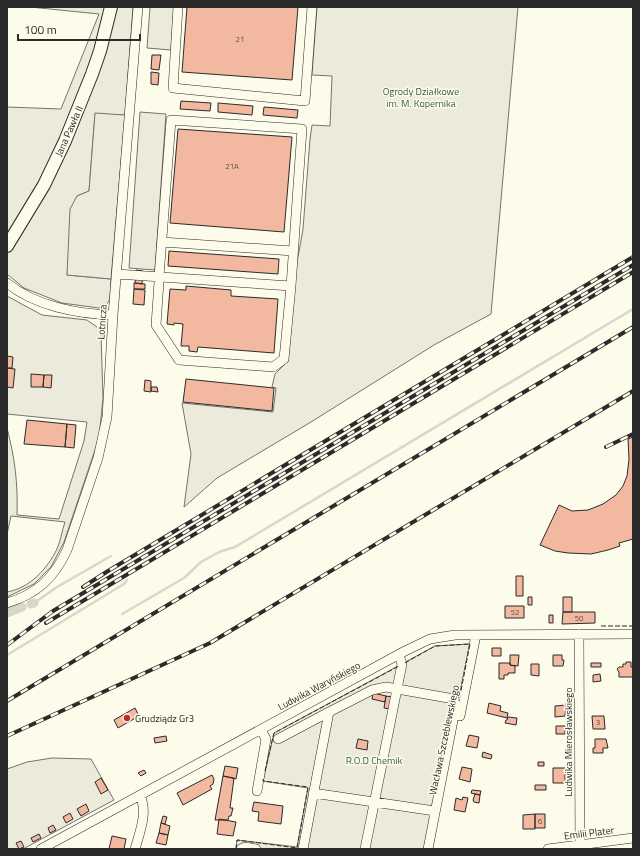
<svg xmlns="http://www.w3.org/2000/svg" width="640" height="856" viewBox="0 0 640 856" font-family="'Titillium Web',sans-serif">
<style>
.green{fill:#ecebdb;stroke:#74746e}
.parking{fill:#eceadb;stroke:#74746e}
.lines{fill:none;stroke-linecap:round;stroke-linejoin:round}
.stream{stroke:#d8d7c9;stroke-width:2.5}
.canal{stroke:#d8d7c9;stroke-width:9}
.building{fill:#f2b8a0;stroke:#2b2b2b}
.minor-casing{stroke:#2b2b2b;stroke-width:10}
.major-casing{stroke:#2b2b2b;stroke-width:14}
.minor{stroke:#fdfbea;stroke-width:9}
.major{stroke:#fdfbea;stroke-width:12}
.rail-casing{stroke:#2b2b2b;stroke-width:4}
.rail{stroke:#fdfbea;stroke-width:2.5;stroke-dasharray:8;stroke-linecap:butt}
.fence{stroke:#2b2b2b;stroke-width:1;stroke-dasharray:5 2;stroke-linecap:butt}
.poi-dot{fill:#c62828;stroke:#fdfbea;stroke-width:1.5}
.labels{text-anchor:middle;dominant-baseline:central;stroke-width:3;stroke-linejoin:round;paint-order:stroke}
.number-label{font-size:8px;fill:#5d4e48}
.park-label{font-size:10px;fill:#34623c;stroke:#fdfbea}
.street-label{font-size:10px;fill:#2b2b2b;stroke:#fdfbea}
.poi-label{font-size:10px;fill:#2b2b2b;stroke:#fdfbea;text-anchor:start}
</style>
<rect width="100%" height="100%" fill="#fdfbea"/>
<path class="green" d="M30 7H133L125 115 95 114 89 191 77 196 67 275 111 279 110 299 106 306 99 308 62 303 24 288 7 274V107L61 109 99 14Z
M150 7H174L171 50 147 48Z
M317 7H518L491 314 434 345 311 422 217 478 184 507 191 454 182 403 273 412 276 388 272 387 275 374 288 361 296 268 303 229 310 139 312 125 330 126 332 76 312 75Z
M140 112 166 114 155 270 129 268Z
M7 296 42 315 87 320 97 327 101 333 103 398 99 438 64 542 51 567 34 584 7 597V592C30 588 47 569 57 549 61 540 62 530 65 522L11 516 7 534V428C15 459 18 483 17 515L59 519 84 441 87 422 7 414Z
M470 644 430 849H236L237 840 297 847 308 788 263 781 274 733 435 646Z
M52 758 91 759 114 800 23 849H7V769L27 762Z"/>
<path class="parking" d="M95 113 125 115 111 279 67 275 70 209 77 196 89 191Z"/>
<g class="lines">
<path class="stream" d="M34 603 57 587 111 556
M122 614 184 578 201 562 219 552 235 547 633 309
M7 655 124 584 127 580"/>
<path class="canal" d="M31 604 34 603
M7 613 22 607"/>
</g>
<path class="building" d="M187 7H298L292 80 182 72Z
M152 55H161L159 70 151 69Z
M151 72 159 73 158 85 151 84Z
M181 101 211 103 210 111 180 109Z
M218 103 253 106 252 115 218 112Z
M264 107 298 110 297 118 263 115Z
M178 129 292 137 284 232 170 223Z
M169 251 279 259 278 274 168 266Z
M136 270 143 271 142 284 135 283Z
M134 283 145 284V289H134Z
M186 286 231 290V296L278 299 274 353 198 347 197 352 189 351V346H181L183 324 174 323V325L167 324 170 289 186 290Z
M134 289 145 290 144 305 133 304Z
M7 356 13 357 12 368H7Z
M7 368 15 369 13 388 7 387Z
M31 374 44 375 43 387H31Z
M44 375H52L51 388 43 387Z
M186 379 274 388 272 411 183 402Z
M145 380 151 381V392L144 391Z
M151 387H157L158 392 151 391Z
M27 420 67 424 65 447 24 444Z
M67 424 76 425 74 448 65 447Z
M633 437V539L619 543 620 546 608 550 591 554 568 553 555 551 540 545 559 505 572 511 588 510 603 504 616 495 623 486 627 476 629 459 628 439Z
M516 576H523V596H516Z
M528 597H532V605H528Z
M563 597H572V612H563Z
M505 606H524V618H505Z
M563 612H595V623L562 624Z
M549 615H553V623H549Z
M492 648H501V656H492Z
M510 655H519L518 666 510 665Z
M553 655H562V660H564L563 666H553Z
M626 662H631V667H633V677H619V672L617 669 619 667H623V664H626Z
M499 663H510V665L515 666V673H508V675H504V679H499Z
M591 663H601V667H591Z
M531 664H539V676L531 675Z
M600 674 601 681 593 682V675Z
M373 693 386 696 385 702 372 699Z
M386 696 392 697 390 709 384 708Z
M489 703 501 706 500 711 508 713 507 718 487 713Z
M566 705 565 716 555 717V706Z
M135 708 139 716 118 728 114 720Z
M592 716H604L605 729H593Z
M508 717 517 718 516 725 505 723 506 720H507Z
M556 726H565V734H556Z
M469 735 479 737 477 748 466 746Z
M166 736 167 741 155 743 154 738Z
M358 739 368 741 367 750 356 748Z
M595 739H606L608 748H603V753H593V748H595Z
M483 752 492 755 491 759 482 757Z
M538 762H544V766H538Z
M225 766 238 768 236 779 223 776Z
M462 767 472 769 470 782 459 779Z
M553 768H565V783H553Z
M144 770 146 773 141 776 138 773Z
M212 775 214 779 213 784 210 786 212 789 183 805 177 793Z
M223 776 234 778 230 808H233L231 816H229L228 820H215Z
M101 778 108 790 101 794 95 782Z
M535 785H546V790H535Z
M472 790 481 791 480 795 471 793Z
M475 794 480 795 479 803 474 802 473 800Z
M463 797 468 798 465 812 454 810 456 798 462 800Z
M254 802 283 806 281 824 258 821 259 812 252 811Z
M86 804 89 811 81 816 77 809Z
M70 813 73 819 66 823 63 817Z
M535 814H545V828H535Z
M535 814V829H523V815Z
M163 816 167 817 165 824 161 823Z
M219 819 236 822 233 836 217 834Z
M161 823 170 826 168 835 159 833Z
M53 825 56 830 50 833 48 828Z
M159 833 168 835 166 845 156 843Z
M39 834 41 838 33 842 31 838Z
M112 836 126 839 124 849H109Z
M21 841 24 847 19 849 16 843Z"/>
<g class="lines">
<defs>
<path id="minor" d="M178 7 173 88 305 101 312 7
M162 242 293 251
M117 274 291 286 302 129 171 120 159 277V282L156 325 179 360 273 367 284 359 291 286
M7 283C35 306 77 314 113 315
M7 603C37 594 54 578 67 550L98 458 107 417 113 315 138 7
M579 634 580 849
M329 712 372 690 386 687 454 699 456 705 428 849
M460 716 476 635
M278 739 329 712 303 849
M257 791 266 739 261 730
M313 793 435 811
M41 849 405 651 430 639 455 635 633 634
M135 849C140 831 148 813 140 795
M241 849 245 847 256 849
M365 849 402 664 399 655
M548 849 633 838"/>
<path id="major" d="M7 246 44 185 65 141 92 74 100 51 111 7"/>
</defs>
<use href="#minor" class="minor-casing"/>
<use href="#major" class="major-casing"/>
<use href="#minor" class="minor"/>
<use href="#major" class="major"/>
<defs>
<path id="rail" d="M606 447 633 434
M83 587 108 571 633 257
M46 623 633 272
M7 645 53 611 633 265
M7 701 633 327
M7 736 210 643 633 391"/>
</defs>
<use href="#rail" class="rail-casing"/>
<use href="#rail" class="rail"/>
<path class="fence" d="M601 626H633
M405 663 435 646 470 644 459 701
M265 771 274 733 399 666
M236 849 237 840 297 848 308 787 263 781V779"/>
</g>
<circle class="poi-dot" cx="127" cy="718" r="4"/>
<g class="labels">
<g class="number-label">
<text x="240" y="39">21</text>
<text x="232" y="166">21A</text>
<text x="515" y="612">52</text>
<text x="579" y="618">50</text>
<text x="598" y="722">3</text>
<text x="540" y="821">6</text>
</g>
<g class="park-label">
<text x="421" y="91">Ogrody Działkowe<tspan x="421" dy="12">im. M. Kopernika</tspan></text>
<text x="374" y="760">R.O.D Chemik</text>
</g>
<g class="street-label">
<text transform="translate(69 131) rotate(-66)">Jana Pawła II</text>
<text transform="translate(102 322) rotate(-86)">Lotnicza</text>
<text transform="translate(319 686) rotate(-28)">Ludwika Waryńskiego</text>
<text transform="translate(444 740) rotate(-78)">Wacława Szczeblewskiego</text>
<text transform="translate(568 742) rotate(-90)">Ludwika Mierosławskiego</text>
<text transform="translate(589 833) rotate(-7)">Emilii Plater</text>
</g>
<g class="poi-label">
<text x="135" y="718">Grudziądz Gr3</text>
</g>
</g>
<rect width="640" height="856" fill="none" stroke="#2b2b2b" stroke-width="16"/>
<path d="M18 34v6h122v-6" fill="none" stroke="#2b2b2b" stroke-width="2"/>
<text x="24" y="34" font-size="12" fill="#2b2b2b" stroke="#fdfbea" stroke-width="3" paint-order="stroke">100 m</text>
</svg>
